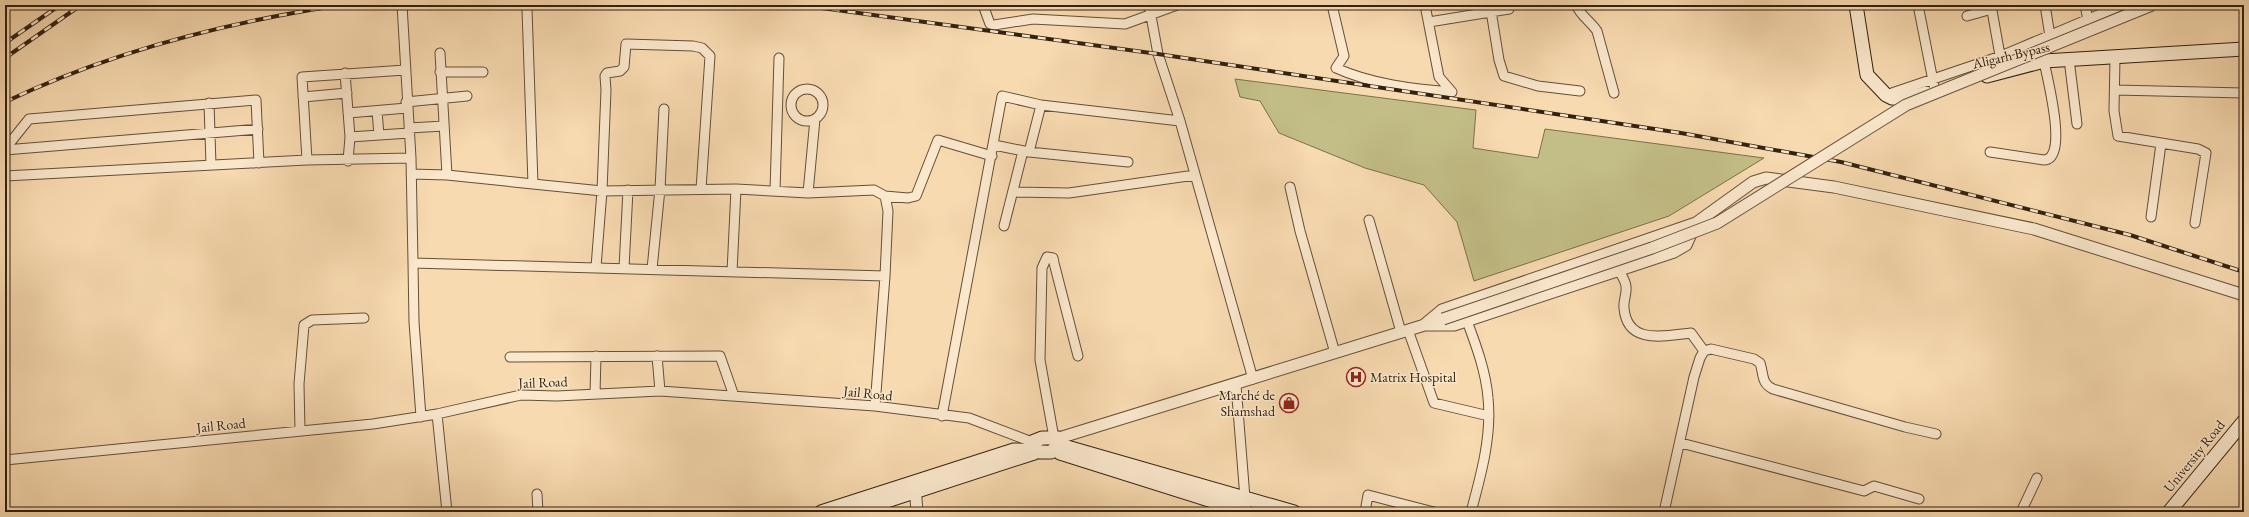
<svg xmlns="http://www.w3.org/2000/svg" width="2249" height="517" viewBox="0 0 2249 517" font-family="'EB Garamond',serif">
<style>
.green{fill:#c3be87;stroke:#7b704c}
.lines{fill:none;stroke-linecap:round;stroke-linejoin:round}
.minor-casing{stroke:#644f38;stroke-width:11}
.tertiary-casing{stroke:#644f38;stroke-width:13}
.secondary-casing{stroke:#332110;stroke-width:15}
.minor{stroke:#fae7cc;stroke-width:9}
.tertiary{stroke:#fae7cc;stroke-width:11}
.secondary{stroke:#fae7cc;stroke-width:13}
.rail-casing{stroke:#332110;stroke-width:4}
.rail{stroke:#fae7cc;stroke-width:2.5;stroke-dasharray:8;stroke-linecap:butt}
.tertiary-bridge-casing{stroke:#644f38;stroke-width:13;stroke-linecap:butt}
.tertiary-bridge{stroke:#fae7cc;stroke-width:11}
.labels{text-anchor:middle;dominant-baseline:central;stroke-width:3;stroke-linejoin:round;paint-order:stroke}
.street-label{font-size:14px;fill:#332110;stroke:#fae7cc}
.poi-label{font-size:14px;fill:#332110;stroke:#fae7cc;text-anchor:start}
</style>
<rect width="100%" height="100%" fill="#f8dab0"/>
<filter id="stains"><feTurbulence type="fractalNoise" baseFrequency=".005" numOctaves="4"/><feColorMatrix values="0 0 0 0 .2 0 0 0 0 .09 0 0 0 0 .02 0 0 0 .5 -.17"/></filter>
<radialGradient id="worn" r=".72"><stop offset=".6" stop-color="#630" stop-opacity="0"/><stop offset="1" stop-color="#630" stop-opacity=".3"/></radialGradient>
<path class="green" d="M1235 79 1476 110 1473 148 1538 158 1545 129 1764 158 1669 216 1474 281 1457 222 1424 185 1365 168 1279 133 1260 101 1240 97Z"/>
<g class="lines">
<defs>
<path id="minor" d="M983 5 990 24 994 25 1033 19 1125 24 1177 5
M1149 5 1158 54 1180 121 1253 379
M1332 5 1344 56 1336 68C1371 84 1413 89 1452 92L1439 77 1425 5
M1576 5C1581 16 1590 21 1597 31L1614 93
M1918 5 1935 91
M1991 5 2001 61
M2045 5 2050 36
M2085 5 2088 20
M527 9 533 184 602 191 736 189 808 193 874 190 885 196 888 211 885 276 875 406
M1491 11 1499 60 1504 76 1538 86 1580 91
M1967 16 1992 9
M1429 22 1509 9 1508 5
M440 53 447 175
M2115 57 2114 111 2118 136 2198 149 2206 153 2195 223
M2069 59 2077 124
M440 72H483
M345 73 350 137 348 161
M791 105a16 16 0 1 1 32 0a16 16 0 1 1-32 0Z
M2115 90 2244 93
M1886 95 2001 56 2122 5
M303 97 347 93
M406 102 467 96
M209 103 211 165
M377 111 379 135
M348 113 407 108
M409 128 444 126
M350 137 409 133
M994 145 1029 152 1128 162
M5 149 29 119 256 100 259 163
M5 150 258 129
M1029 152 1041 105 1180 121
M1990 152 2044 160C2069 159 2047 78 2044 61
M411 158 413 263 885 276
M307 160 302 77 405 70
M411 174 447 175 533 184
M5 176 307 160 411 158 402 5
M1290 187 1300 231 1335 353
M775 191 779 58
M1013 192 1069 193 1195 175
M808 193 815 119
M885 196 908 198 916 196 938 140 992 156
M2151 217 2161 144
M1369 220 1401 332
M1004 226 1023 151
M413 263 414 322 421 417
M596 267 602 191 606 90 605 76 607 73 620 71 624 67 626 44 693 46 702 48 710 56 701 189
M624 268 628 190
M652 269 660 189 664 109
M1619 270C1621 275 1626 281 1626 287 1627 294 1623 301 1624 308 1627 345 1664 336 1691 333L1704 351
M732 272 736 189
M1467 321C1476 345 1486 372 1488 398 1492 436 1481 475 1471 512
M1408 330 1434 403 1489 416
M657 356 660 391
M510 357 720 356 734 396
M1236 385 1245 498
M595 394 596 356
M437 414 447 512
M942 416 1002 96 1041 105
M300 431 299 384 304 325 312 320 364 318
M1054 438 1040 360 1042 268 1047 257 1053 258 1054 263 1078 356
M1681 443 1864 491 1874 486 1919 499
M5 460 373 424 437 414 521 395 557 396 660 391 875 406 969 418 1032 442
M537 494 538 512
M1365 512 1368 495 1434 512
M1664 512 1694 377 1700 358 1704 351 1711 349 1754 359 1760 363C1764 375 1761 383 1773 389L1905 427 1936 434
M2021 512 2037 478"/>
<path id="tertiary" d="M1424 325 1442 310 1696 223 1753 182 1766 178 1834 187 2034 229 2244 295
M1425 325H1454L1674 252 1686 245 1694 227
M1059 438 1431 323
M915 485 917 512"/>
<path id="secondary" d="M1856 5 1867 75 1886 95 1892 98 1905 99 1926 93
M1987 76 2044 61 2244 49
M1060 445 1294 512
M1030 448 1032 442 1042 438H1059L1060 445
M1060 453 1247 512
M821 512 1014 450C1028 449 1037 453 1051 452L1060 445
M853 512 1034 453
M2169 512 2244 421"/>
</defs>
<use href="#minor" class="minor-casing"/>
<use href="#tertiary" class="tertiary-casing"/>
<use href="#secondary" class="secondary-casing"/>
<use href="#minor" class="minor"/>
<use href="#tertiary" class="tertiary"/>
<use href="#secondary" class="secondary"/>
<defs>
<path id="rail" d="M800 5 1158 54 1681 133 1841 162 2130 235 2244 272
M5 43 60 5
M5 58 81 5
M5 102C110 52 227 22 342 5"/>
</defs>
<use href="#rail" class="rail-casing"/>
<use href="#rail" class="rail"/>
<defs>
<path id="tertiary-bridge" d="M1443 319 1652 248 1717 223 1906 105 2152 5"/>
</defs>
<use href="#tertiary-bridge" class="tertiary-bridge-casing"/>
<use href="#tertiary-bridge" class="tertiary-bridge"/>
</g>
<defs>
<symbol id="hospital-ring" viewBox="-11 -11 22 22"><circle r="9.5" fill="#fae7cc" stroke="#8f2418" stroke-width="1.5"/><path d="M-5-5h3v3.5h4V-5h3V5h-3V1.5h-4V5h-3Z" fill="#8f2418"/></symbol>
<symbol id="shop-ring" viewBox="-11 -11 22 22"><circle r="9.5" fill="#fae7cc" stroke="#8f2418" stroke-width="1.5"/><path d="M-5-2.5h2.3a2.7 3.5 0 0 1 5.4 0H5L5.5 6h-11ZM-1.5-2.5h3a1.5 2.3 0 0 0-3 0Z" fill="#8f2418"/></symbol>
</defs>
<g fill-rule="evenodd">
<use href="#hospital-ring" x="1345" y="366" width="22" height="22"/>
<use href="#shop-ring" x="1278" y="392" width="22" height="22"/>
</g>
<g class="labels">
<g class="street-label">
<text transform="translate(2011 55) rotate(-13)">Aligarh Bypass</text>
<text transform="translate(543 382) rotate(-2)">Jail Road</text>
<text transform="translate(868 393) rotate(6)">Jail Road</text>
<text transform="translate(221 425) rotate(-6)">Jail Road</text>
<text transform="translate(2194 456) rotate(-51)">University Road</text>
</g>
<g class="poi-label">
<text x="1370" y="377">Matrix Hospital</text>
<text x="1275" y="395" text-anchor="end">Marché de<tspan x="1275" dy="16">Shamshad</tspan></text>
</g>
</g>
<rect width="2249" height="517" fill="none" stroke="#f8dab0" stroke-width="20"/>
<rect x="6" y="6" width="2237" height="505" fill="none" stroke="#332110" stroke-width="2"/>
<rect x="10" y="10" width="2229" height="497" fill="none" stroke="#332110"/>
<rect width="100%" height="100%" filter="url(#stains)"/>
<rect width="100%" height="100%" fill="url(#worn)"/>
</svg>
